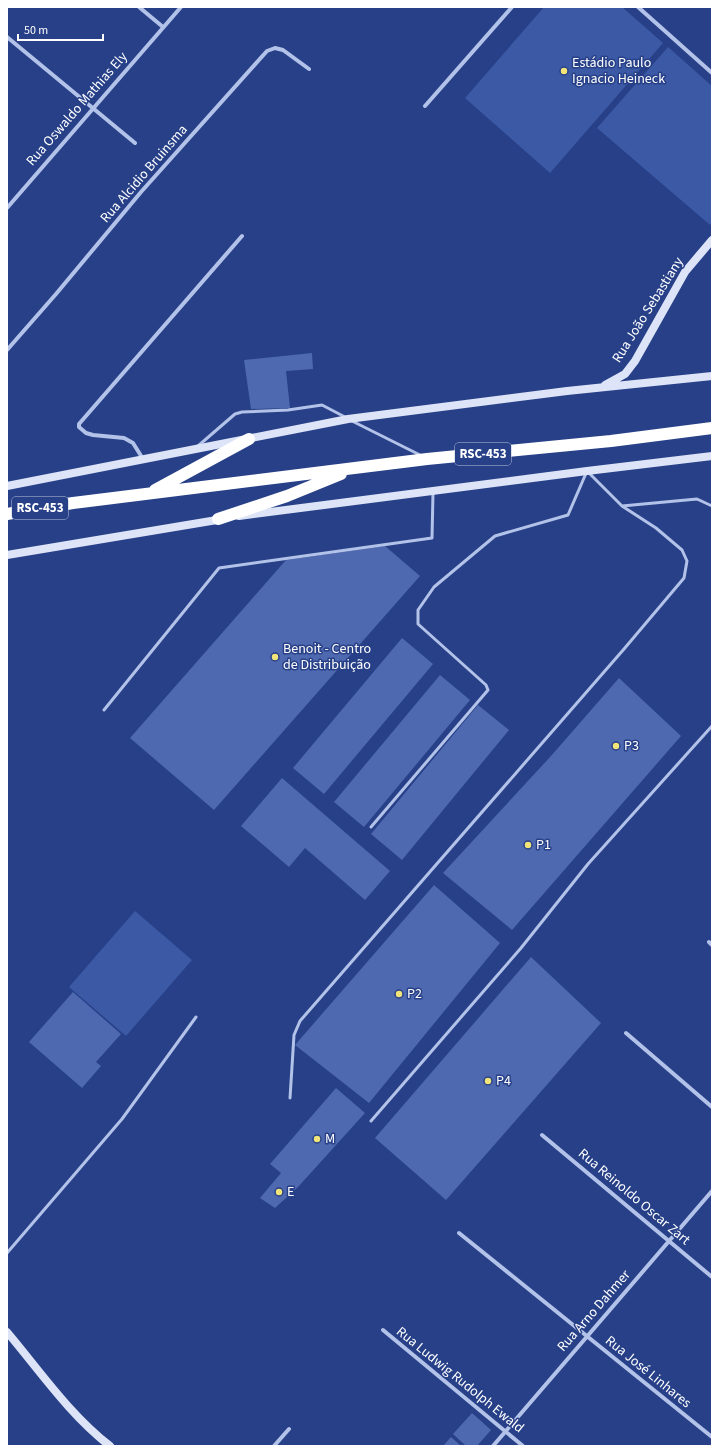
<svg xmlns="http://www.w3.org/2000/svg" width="719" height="1453" viewBox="0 0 719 1453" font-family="'Source Sans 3',sans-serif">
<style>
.green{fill:#3b59a5}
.building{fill:#4f69b0}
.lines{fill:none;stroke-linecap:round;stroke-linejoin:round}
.lane{stroke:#b3c2e9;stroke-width:3}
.street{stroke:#b3c2e9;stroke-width:4}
.secondary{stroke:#dde4f8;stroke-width:8}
.highway{stroke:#fff;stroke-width:12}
.poi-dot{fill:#f1e479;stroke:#274088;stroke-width:1.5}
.labels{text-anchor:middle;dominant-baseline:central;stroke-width:3;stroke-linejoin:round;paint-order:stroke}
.shield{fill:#274088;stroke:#bec6db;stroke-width:1}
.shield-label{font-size:13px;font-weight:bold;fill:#fff}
.poi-label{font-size:14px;fill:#fff;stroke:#274088;text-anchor:start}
.street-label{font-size:14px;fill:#fff;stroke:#274088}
</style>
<rect width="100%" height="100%" fill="#274088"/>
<path class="green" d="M544 7H622L663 43 550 173 465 98Z
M668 47 712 86V222L710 225 597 128Z
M135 911 192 960 126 1036 69 987Z"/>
<path class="building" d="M312 353 313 369 286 371 290 408 251 409 244 360Z
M385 546 420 576 214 810 130 738 286 560Z
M402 638 433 664 324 794 293 768Z
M440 675 470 700 364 827 334 802Z
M619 678 681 736 512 930 443 873 551 756Z
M478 705 509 730 402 860 371 834Z
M282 778 390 871 365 900 305 848 289 867 241 826Z
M434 885 500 943 369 1103 295 1045Z
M531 957 601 1023 446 1200 375 1138Z
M73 992 121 1034 96 1062 101 1066 82 1088 29 1042Z
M336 1088 365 1113 298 1187 275 1208 260 1198 281 1173 270 1164Z
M472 1413 491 1430 477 1446H466L453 1434Z
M451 1437 461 1446H443Z"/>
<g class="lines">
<path class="lane" d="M352 421 420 455
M198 446 235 414 242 412 288 410 322 405 345 417
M622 506 697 499 712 506
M104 710 219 568 432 538 433 493
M290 1098 294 1035 300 1021 624 649 684 578 687 561 682 550 656 528 622 506 587 471 568 515 495 536 434 587 418 610V624L486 685 488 690 371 827
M371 1121 521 948 588 864 712 726
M7 1253 122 1119 196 1017"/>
<path class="street" d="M139 7 163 27
M638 7 712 73
M7 37 135 143
M425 106 512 7
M7 208 181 7
M7 350 56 294 141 192 267 51 275 48 283 50 309 69
M143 459 133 443 124 438 93 435 86 433 79 427V424L242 236
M709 942 712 945
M626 1033 712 1107
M542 1135 712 1277
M459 1233 712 1437
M383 1330 523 1446
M274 1446 289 1429
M493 1446 712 1191"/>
<path class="secondary" d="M605 385 625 374 635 361 685 272 712 240
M7 486 348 419 567 391 712 376
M239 516 587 471 712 456
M7 555 223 519
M7 1332C40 1371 69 1414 110 1446"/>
<path class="highway" d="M155 490 249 439
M7 514 73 503 427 459 611 441 712 428
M218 519 287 496 341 474"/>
</g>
<g class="poi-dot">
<circle cx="564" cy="71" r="4"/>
<circle cx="275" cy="657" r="4"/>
<circle cx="616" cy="746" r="4"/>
<circle cx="528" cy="845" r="4"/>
<circle cx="399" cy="994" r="4"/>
<circle cx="488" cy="1081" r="4"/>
<circle cx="317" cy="1139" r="4"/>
<circle cx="279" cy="1192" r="4"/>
</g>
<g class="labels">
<g class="shield">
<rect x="455" y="443" width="56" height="22" rx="3"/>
<rect x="12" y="497" width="56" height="22" rx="3"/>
</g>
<g class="shield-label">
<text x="483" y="454">RSC-453</text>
<text x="40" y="508">RSC-453</text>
</g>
<g class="poi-label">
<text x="572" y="63">Estádio Paulo<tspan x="572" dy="16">Ignacio Heineck</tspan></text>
<text x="283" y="649">Benoit - Centro<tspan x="283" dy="16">de Distribuição</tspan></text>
<text x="624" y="746">P3</text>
<text x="536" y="845">P1</text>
<text x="407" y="994">P2</text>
<text x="496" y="1081">P4</text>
<text x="325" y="1139">M</text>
<text x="287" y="1192">E</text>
</g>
<g class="street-label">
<text transform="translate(77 109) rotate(-49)">Rua Oswaldo Mathias Ely</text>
<text transform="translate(144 174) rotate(-49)">Rua Alcidio Bruinsma</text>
<text transform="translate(648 310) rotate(-58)">Rua João Sebastiany</text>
<text transform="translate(634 1197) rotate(40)">Rua Reinoldo Oscar Zart</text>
<text transform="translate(594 1311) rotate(-49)">Rua Arno Dahmer</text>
<text transform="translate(648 1372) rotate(39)">Rua José Linhares</text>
<text transform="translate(460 1380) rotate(39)">Rua Ludwig Rudolph Ewald</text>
</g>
</g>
<rect width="719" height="1453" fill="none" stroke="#ffffff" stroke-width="16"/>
<path d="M18 34v6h85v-6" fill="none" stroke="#ffffff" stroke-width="2"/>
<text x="24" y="34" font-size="12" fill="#ffffff" stroke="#274088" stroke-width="3" paint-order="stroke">50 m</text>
</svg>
